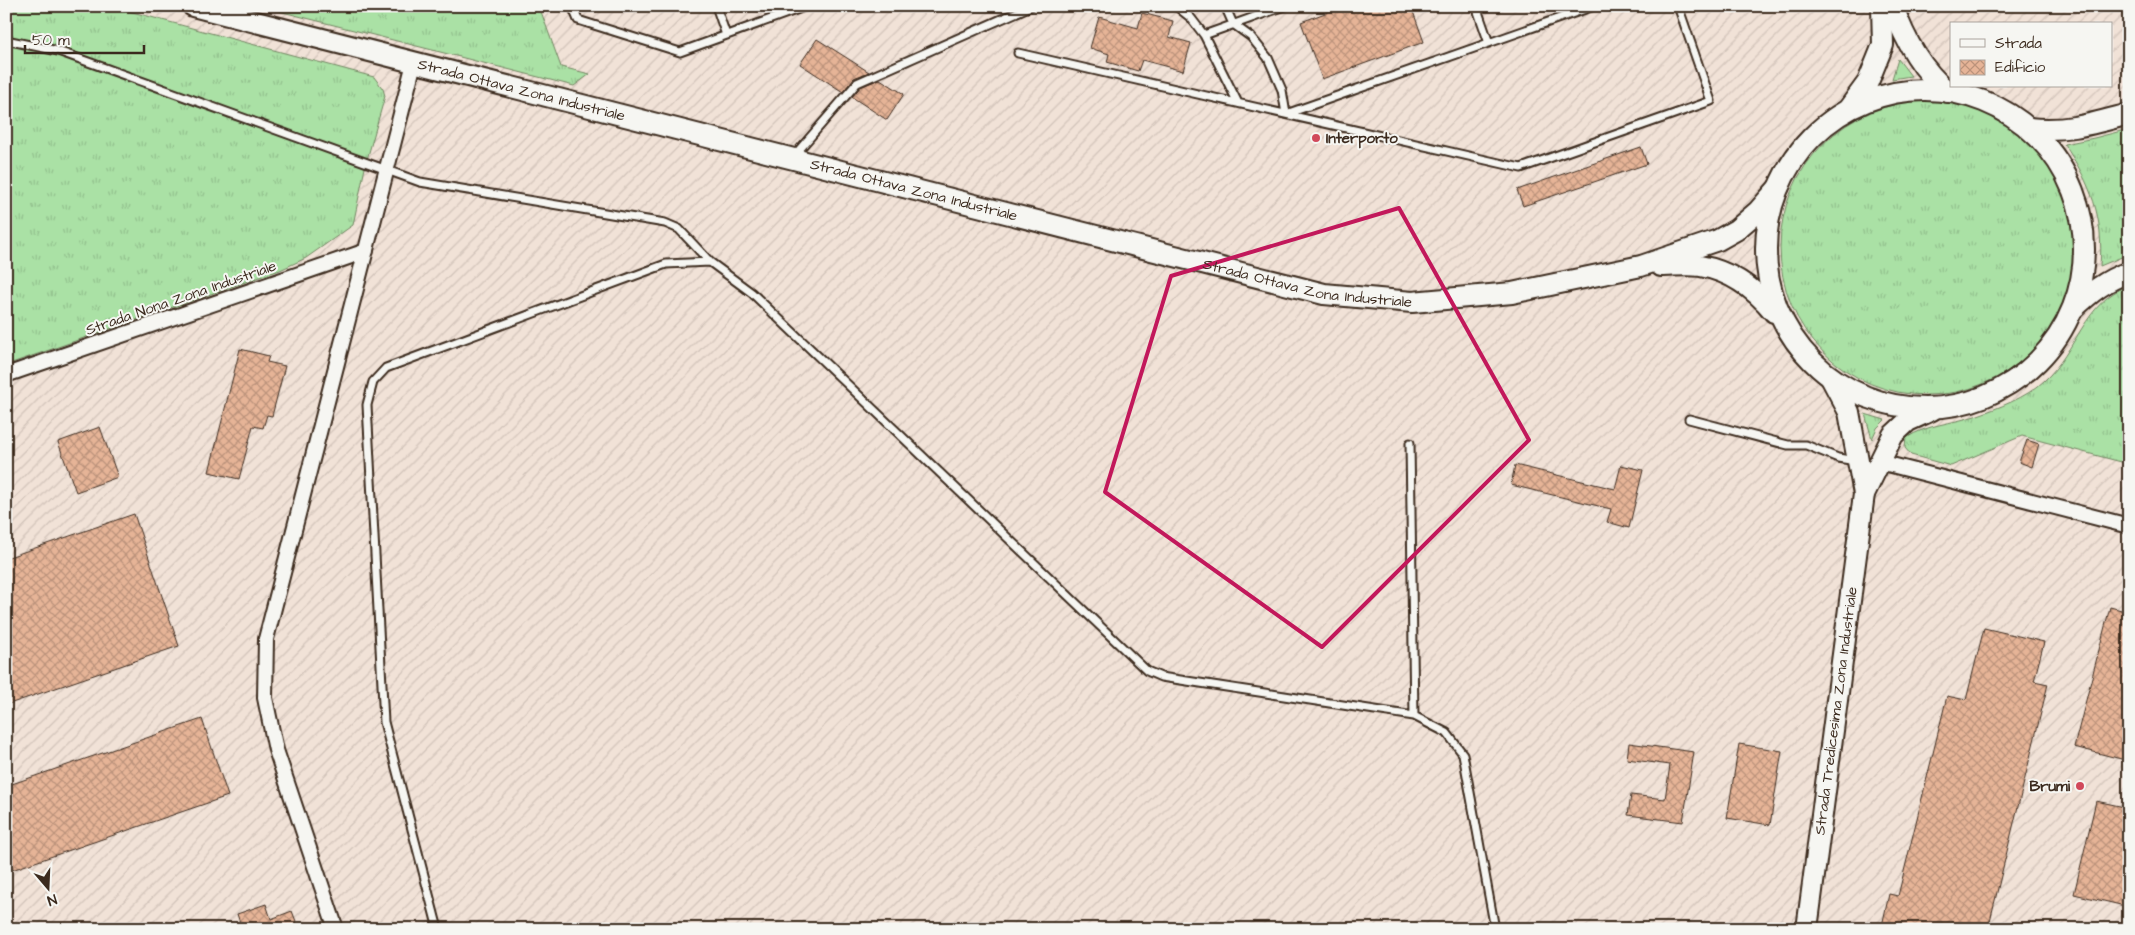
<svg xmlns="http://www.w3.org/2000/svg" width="2135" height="935" viewBox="0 0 2135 935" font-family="'Architects Daughter',sans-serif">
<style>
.industrial{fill:url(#industrial-furrows);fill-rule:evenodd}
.grass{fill:url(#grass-tufts);stroke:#728662}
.building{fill:url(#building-cross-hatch);stroke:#3b2a1e}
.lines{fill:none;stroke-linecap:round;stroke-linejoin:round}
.service-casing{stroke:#3b2a1e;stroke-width:11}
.minor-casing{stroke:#3b2a1e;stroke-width:18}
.secondary-casing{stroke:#3b2a1e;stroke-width:24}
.service{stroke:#f6f6f2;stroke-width:7}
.minor{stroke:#f6f6f2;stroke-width:14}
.secondary{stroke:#f6f6f2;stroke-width:20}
.marked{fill:none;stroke:#c2185b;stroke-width:4;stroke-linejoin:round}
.poi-dot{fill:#d1495b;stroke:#f6f6f2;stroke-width:2}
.labels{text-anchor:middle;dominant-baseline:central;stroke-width:4;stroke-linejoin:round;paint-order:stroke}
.street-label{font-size:15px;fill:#3b2a1e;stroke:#f6f6f2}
.poi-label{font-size:15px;font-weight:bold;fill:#3b2a1e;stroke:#f6f6f2;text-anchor:start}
</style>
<defs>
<pattern id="industrial-furrows" width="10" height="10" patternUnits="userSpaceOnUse" patternTransform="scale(1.25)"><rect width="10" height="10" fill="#f1e2d7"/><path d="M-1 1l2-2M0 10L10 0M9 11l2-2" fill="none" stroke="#d0c2b8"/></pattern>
<pattern id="grass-tufts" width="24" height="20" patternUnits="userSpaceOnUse" patternTransform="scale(1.25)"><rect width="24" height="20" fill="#aae1a5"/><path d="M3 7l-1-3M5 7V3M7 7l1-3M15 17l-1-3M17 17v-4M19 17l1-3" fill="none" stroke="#93c18e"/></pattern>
<pattern id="building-cross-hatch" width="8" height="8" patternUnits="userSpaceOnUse" patternTransform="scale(1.25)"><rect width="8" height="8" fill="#e6b497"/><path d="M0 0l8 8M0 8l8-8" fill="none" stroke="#bc937b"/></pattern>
</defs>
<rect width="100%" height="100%" fill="#f6f6f2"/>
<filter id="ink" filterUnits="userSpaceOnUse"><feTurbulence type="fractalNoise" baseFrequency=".02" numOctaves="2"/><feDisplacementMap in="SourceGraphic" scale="10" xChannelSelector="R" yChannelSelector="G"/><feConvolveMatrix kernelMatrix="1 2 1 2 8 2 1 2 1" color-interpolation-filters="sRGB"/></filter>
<g filter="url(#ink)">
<path class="industrial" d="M6 6H2129V929H6ZM1951 24H2111V86H1951Z"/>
<path class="grass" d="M6 6H110L374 77 383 89 385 96 366 163 353 225 306 258 280 270 6 365Z
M259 6H539L561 67 590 74 574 86Z
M1898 59 1911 76 1892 79Z
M1780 248a147 147 0 1 1 294 0a147 147 0 1 1-294 0Z
M2129 129V254L2100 266C2104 217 2091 184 2064 144L2094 138Z
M2129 285V464L2022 436 1951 466 1911 455 1905 448 1906 438C1928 424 1951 424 1975 416 1998 408 2026 398 2044 381 2077 351 2084 302 2129 285Z
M1865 414 1885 420 1877 428 1872 439Z"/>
<path class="building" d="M1344 6H1411L1424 42 1322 79 1301 22Z
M1142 13 1173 21 1169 37 1191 43 1183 71 1142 60 1138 71 1107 62 1109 54 1090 48 1099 17 1138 28Z
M817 39 869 72 854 78 843 92 800 64Z
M880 79 904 94 887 120 852 97 860 87Z
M1641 147 1647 164 1523 206 1517 190Z
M240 349 269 356 267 362 285 366 272 416 267 415 263 428 253 426 239 479 209 472Z
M100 427 118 477 76 492 58 442Z
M2027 440 2039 444 2032 467 2019 462Z
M1515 465 1615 489 1621 465 1643 470 1629 528 1607 522 1611 509 1511 485Z
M134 514 179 646 6 705V558Z
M2110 607 2129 612V761L2074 747Z
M1984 628 2044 642 2034 681 2048 684 1988 929H1894L1882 926 1889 894 1898 896 1947 696 1966 700Z
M202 719 228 796 6 872V786Z
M1629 743 1694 752 1683 822 1628 815 1631 795 1665 799 1670 765 1627 759Z
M1739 744 1782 751 1770 825 1727 818Z
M2096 801 2129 808V907L2074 894Z
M266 904 271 919 292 911 299 929H242L237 914Z"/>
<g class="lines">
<defs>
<path id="service" d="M572 6 578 20 680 52 807 6
M716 6 726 35
M1176 6 1191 18 1204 35 1238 103
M1225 6 1233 24 1251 37 1268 58 1282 90 1286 114
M1476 6 1489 43
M1204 35 1285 6
M6 40 58 51 420 182 665 223 679 229 710 262 666 264 386 368 373 382 367 405 384 722 438 929
M1018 53 1521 168 1711 101 1678 6
M1286 114 1594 6
M793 157 857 83 1031 6
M710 262 752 293 1147 671 1161 677 1414 716 1447 733 1463 754 1495 929
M1689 419 1788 445H1806L1838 458 1856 461
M1410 443 1414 716"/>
<path id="minor" d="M6 375 366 251
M1880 462 2129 526
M336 929 276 750 265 698 266 639 414 63"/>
<g id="secondary">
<path id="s1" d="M193 6 1324 294 1412 302 1512 293 1641 266 1718 240 1736 230 1758 211 1778 188"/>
<path d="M1893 6C1904 39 1922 70 1948 92"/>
<circle cx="1925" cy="249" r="159"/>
<path d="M1849 108 1868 82 1883 45 1882 6"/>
<path d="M2028 128C2067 132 2091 124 2129 114"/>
<path d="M1661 266C1673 266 1688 264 1700 266 1730 271 1755 289 1774 312"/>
<path d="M2073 309C2090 293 2106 280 2129 272"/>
<path d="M1864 494 1893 435 1908 421 1932 410"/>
<path id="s2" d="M1807 929 1864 494 1849 412 1831 378"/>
</g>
</defs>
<use href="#service" class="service-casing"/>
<use href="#minor" class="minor-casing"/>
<use href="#secondary" class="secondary-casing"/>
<use href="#service" class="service"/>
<use href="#minor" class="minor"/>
<use href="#secondary" class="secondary"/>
</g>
</g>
<path class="marked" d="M1399 208 1529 440 1322 647 1105 492 1171 276Z"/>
<g class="poi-dot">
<circle cx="1316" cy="138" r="5"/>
<circle cx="2080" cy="786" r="5"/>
</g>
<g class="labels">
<g class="street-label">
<text stroke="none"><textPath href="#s1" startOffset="339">Strada Ottava Zona Industriale</textPath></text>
<text stroke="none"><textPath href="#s1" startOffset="744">Strada Ottava Zona Industriale</textPath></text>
<text stroke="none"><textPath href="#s1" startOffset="1149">Strada Ottava Zona Industriale</textPath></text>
<text transform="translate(181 298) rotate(-19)">Strada Nona Zona Industriale</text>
<text stroke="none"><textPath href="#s2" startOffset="220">Strada Tredicesima Zona Industriale</textPath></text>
</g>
<g class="poi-label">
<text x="1326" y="138">Interporto</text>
<text x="2070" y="786" text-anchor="end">Brumi</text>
</g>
</g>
<rect width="2135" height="935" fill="none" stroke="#f6f6f2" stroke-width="25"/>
<rect x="12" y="12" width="2110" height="910" fill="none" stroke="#3b2a1e" stroke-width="2" filter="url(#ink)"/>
<rect x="1950" y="22" width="162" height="65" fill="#f6f6f2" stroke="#aba49d"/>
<rect x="1960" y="39" width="25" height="8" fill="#f6f6f2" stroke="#aba49d"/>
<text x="1995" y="48" font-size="15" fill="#3b2a1e">Strada</text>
<rect x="1960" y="60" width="25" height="15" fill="url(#building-cross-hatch)" stroke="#aba49d"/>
<text x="1995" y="72" font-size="15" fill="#3b2a1e">Edificio</text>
<g transform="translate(48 888) rotate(161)" stroke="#f6f6f2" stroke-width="4" paint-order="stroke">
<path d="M0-4L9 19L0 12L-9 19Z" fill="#3b2a1e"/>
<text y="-8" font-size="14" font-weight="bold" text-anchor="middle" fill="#3b2a1e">N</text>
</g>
<path d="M25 45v8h119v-8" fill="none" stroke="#3b2a1e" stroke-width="2.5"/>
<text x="32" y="45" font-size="15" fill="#3b2a1e" stroke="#f6f6f2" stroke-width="4" paint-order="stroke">50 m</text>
</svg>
